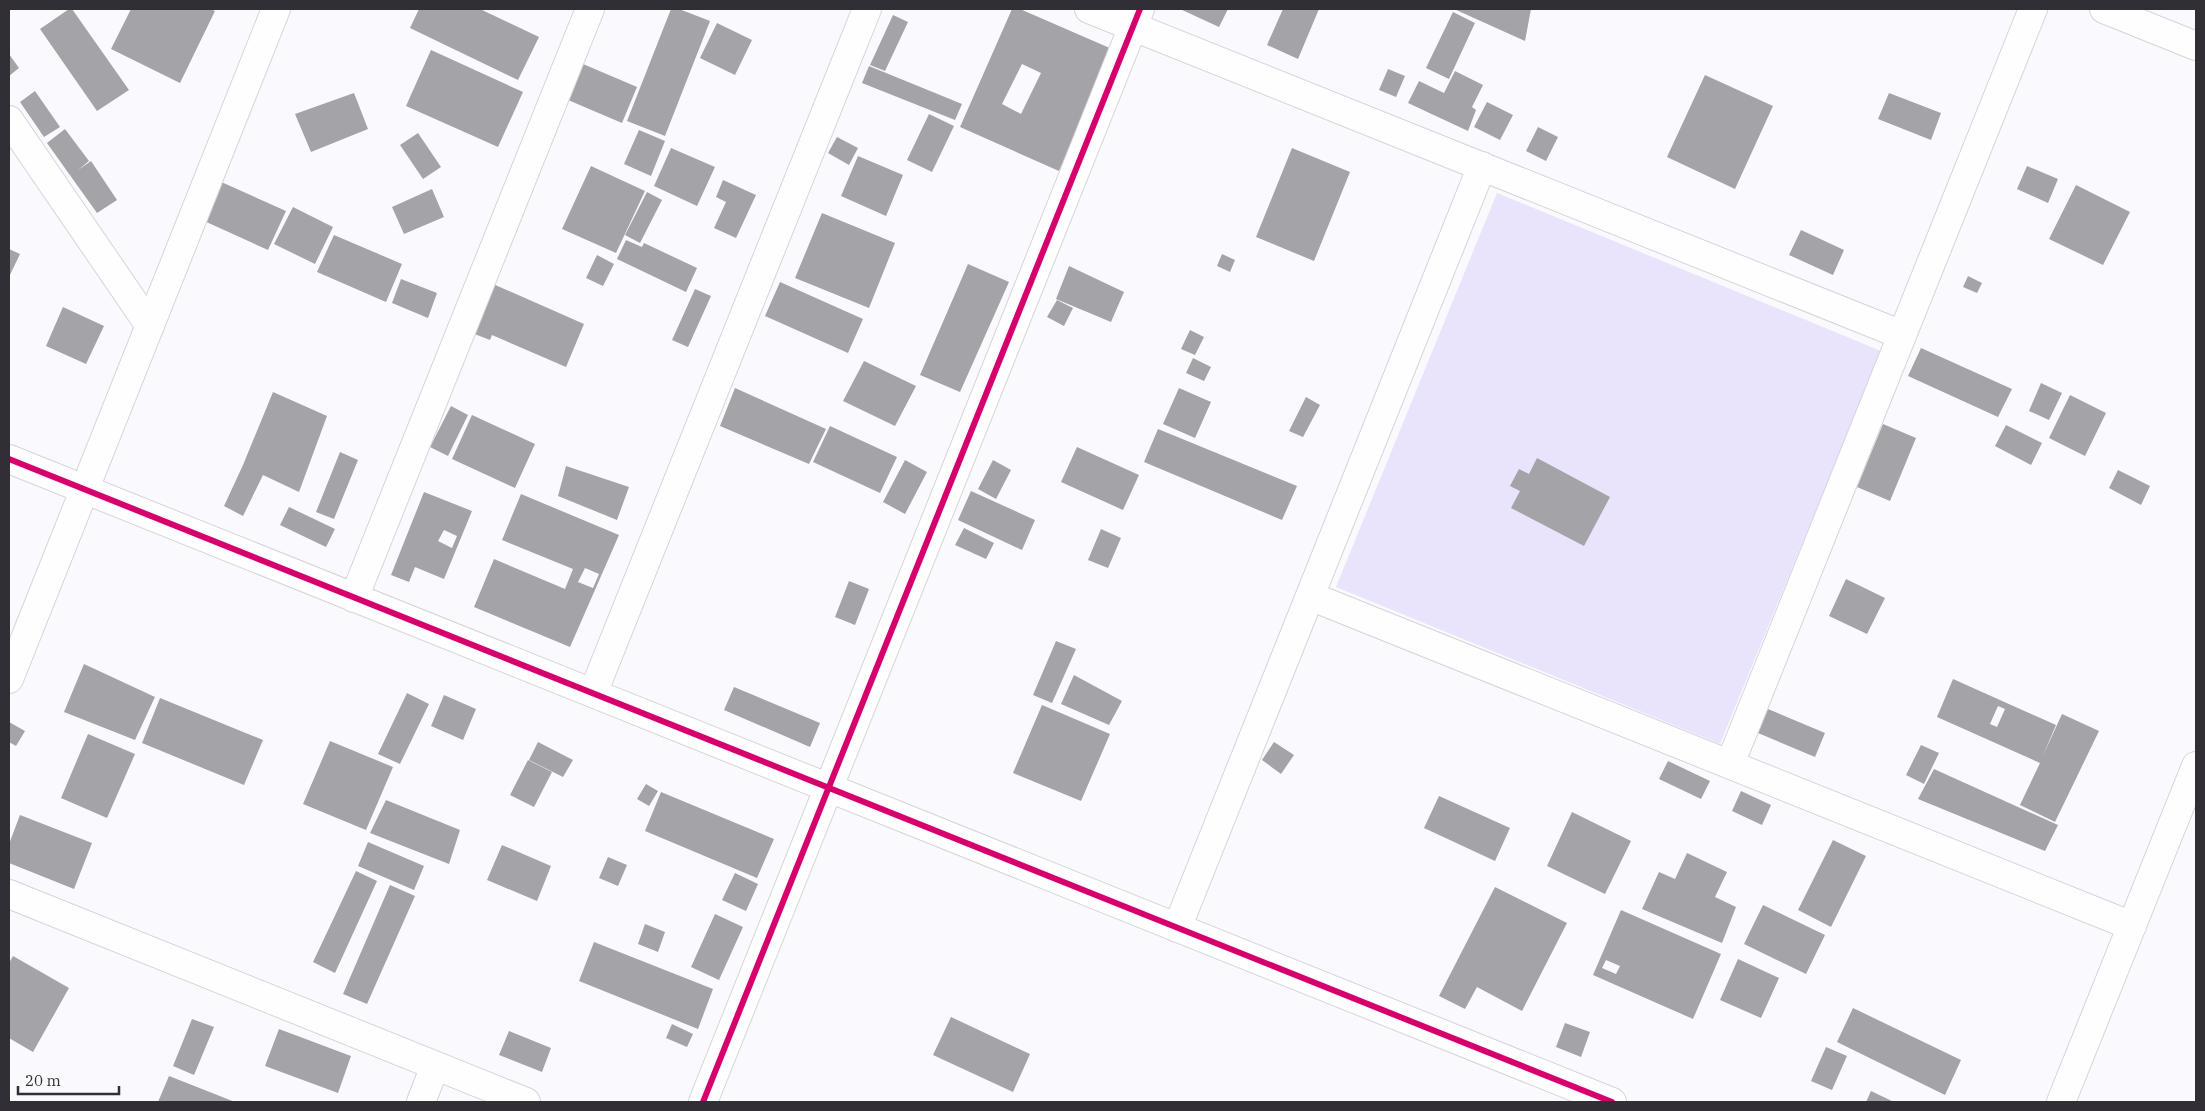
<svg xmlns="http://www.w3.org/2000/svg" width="2205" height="1111" viewBox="0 0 2205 1111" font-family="'IBM Plex Serif',serif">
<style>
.green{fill:#eae3fc}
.building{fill:#a4a3a7;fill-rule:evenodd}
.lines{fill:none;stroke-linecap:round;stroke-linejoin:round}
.street-casing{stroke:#d6d4da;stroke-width:30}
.street{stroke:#fefeff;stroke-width:28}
.cycleway-casing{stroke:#f9f8fe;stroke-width:9}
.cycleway{stroke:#d6006c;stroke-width:6}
</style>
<rect width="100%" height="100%" fill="#faf9fd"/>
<path class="green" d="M1497 193 1881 351 1720 744 1336 587Z"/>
<path class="building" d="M69 9H72L129 90 97 111 40 29Z
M131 9H210L215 11 180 83 111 49Z
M419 9H480L539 37 518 80 410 28Z
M671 9H679L710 21 665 136 627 121Z
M1012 9H1020L1112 49 1059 171 960 127ZM1022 64 1041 73 1021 114 1002 104Z
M1180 9H1228L1219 27Z
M1283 9H1319L1298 59 1267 45Z
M1454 9H1531L1525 41Z
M1453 12 1475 23 1449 79 1426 68Z
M893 15 908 22 885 71 870 65Z
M717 23 752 40 735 75 700 58Z
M431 50 523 92 498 147 406 106Z
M9 54 19 68 9 76Z
M583 64 637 87 622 123 568 100Z
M869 66 962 104 955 120 862 83Z
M1388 69 1405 76 1396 97 1379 90Z
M1455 71 1483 85 1472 107 1476 110 1468 131 1408 103 1419 81 1444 93Z
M1705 75 1773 106 1735 189 1667 157Z
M35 91 60 127 44 137 20 102Z
M354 93 368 129 311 152 295 114Z
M1889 93 1941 113 1931 140 1878 119Z
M1487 102 1513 115 1500 140 1474 127Z
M929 114 954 126 932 172 907 160Z
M1538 127 1558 137 1546 161 1526 151Z
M65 129 89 161 78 170 91 161 117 200 97 213 47 143Z
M639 130 665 141 651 176 624 164Z
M418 133 441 167 423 179 400 145Z
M837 137 858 148 849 165 828 153Z
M671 148 715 167 697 206 654 186Z
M1292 148 1350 172 1314 261 1256 237Z
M858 156 903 175 886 216 841 196Z
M591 166 645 191 616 253 562 229Z
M2027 166 2058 179 2048 203 2017 189Z
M723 180 756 195 736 238 714 228 726 202 716 197Z
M219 181 286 211 268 250 202 220Z
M2076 185 2130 212 2103 265 2049 239Z
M432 189 444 217 404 234 392 207Z
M647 192 662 200 640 243 625 235Z
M293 207 333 227 315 264 274 244Z
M822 213 895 243 869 308 795 278Z
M1801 230 1844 250 1833 275 1789 255Z
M334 235 402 264 386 302 317 272Z
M626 240 642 247 644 243 697 268 686 292 617 259Z
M9 249 20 254 9 277Z
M1222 254 1235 260 1230 272 1217 266Z
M597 255 614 264 603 286 586 278Z
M968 264 1009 282 960 392 920 375Z
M1069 266 1124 292 1111 322 1056 299Z
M1968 276 1982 283 1977 293 1963 287Z
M401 279 437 293 428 318 392 303Z
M780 282 863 319 848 353 765 316Z
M493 284 584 324 566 367 492 335 490 340 472 333Z
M695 289 711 296 688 347 672 340Z
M1057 300 1073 308 1064 326 1047 317Z
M63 307 104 326 86 364 46 346Z
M1190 330 1204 337 1195 355 1181 349Z
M1921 348 2012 389 1998 417 1908 376Z
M1193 358 1211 367 1204 381 1186 373Z
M864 361 916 386 895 426 843 401Z
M2041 383 2062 393 2049 420 2029 411Z
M735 388 826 429 809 464 720 426Z
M1179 388 1211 402 1195 438 1163 424Z
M273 392 327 416 299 492 263 475 243 516 224 506 243 465Z
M2070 395 2106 413 2085 456 2049 438Z
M1306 397 1320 405 1303 437 1289 431Z
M451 406 468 415 448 456 430 447Z
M472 415 535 444 515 488 452 459Z
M1883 424 1916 438 1890 501 1857 487Z
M2006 425 2042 443 2031 465 1995 446Z
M830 426 897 457 880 493 813 462Z
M1158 429 1297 486 1282 520 1144 462Z
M1077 447 1139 475 1123 510 1061 482Z
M340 452 358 460 334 519 316 512Z
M1537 458 1610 497 1584 546 1511 508 1520 491 1510 486 1519 469 1529 474Z
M905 460 927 472 905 514 883 502Z
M993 460 1011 470 996 499 978 489Z
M566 466 629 487 617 520 558 496Z
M2118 470 2150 486 2141 505 2109 488Z
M971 491 1035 520 1022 550 958 520Z
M424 492 472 511 444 579 415 567 409 582 391 575ZM444 530 457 536 452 548 438 541Z
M521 494 619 535 570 647 474 607 494 559 565 589 573 569 502 540ZM585 568 599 574 593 588 578 582Z
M289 507 335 529 326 547 280 525Z
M964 528 994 543 986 559 955 545Z
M1101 529 1121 538 1108 568 1088 560Z
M1846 579 1885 598 1867 634 1829 616Z
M849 581 869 589 855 625 835 617Z
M1056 641 1076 649 1052 703 1033 695Z
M84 664 155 697 135 740 64 712Z
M1074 675 1122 701 1109 725 1061 704Z
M1953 679 2056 725 2042 758 2062 714 2099 731 2055 822 2020 805 2040 763 1937 717ZM1998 706 2005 709 1997 727 1990 724Z
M734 687 820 723 810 747 724 710Z
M407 693 429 704 400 764 378 754Z
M444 695 476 709 463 740 431 726Z
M160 698 263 740 244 785 142 743Z
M1042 705 1110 734 1081 801 1013 773Z
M1768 709 1825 733 1815 757 1758 733Z
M9 722 25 731 16 746 9 742Z
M88 734 135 754 107 818 61 798Z
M330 741 393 767 366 830 303 804Z
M538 742 573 760 563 777 529 760Z
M1274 742 1294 755 1281 774 1262 760Z
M1921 745 1939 753 1924 784 1906 775Z
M528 760 552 772 534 807 510 795Z
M1668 761 1710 781 1701 799 1659 779Z
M1934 769 2058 825 2045 851 1918 799Z
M646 784 658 791 649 806 637 799Z
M1741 791 1771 805 1762 825 1732 811Z
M661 792 774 839 757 878 645 831Z
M1439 796 1510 828 1495 861 1424 828Z
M386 800 460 830 449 864 370 833Z
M1572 812 1631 841 1605 894 1547 866Z
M20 815 92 843 74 889 9 863V844Z
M1833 840 1866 856 1831 927 1798 910Z
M368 842 424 866 414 890 358 866Z
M502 845 551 866 537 901 487 880Z
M1687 853 1727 872 1715 897 1736 907 1722 943 1642 909 1659 872 1675 879Z
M608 857 627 865 618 886 599 878Z
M356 871 377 881 335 973 313 962Z
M735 873 758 884 746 911 722 900Z
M390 885 415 896 367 1004 343 994Z
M1495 887 1567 923 1522 1011 1477 987 1465 1009 1439 996Z
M1763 905 1825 935 1806 974 1744 944Z
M1621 910 1721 954 1693 1019 1593 975ZM1606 960 1620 966 1616 974 1602 968Z
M715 914 743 927 719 980 691 967Z
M645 924 665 932 658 952 638 944Z
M594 942 713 989 698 1029 579 981Z
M13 956 69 988 33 1052 9 1038V963Z
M1738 959 1779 978 1761 1018 1720 1000Z
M1853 1008 1961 1060 1945 1095 1837 1042Z
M951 1017 1030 1054 1013 1092 933 1055Z
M192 1019 214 1027 194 1075 173 1066Z
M1565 1023 1590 1032 1581 1057 1556 1047Z
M672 1024 693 1034 687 1047 666 1038Z
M279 1029 351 1056 338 1093 265 1066Z
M509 1031 551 1048 542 1072 499 1055Z
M1826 1047 1847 1056 1832 1090 1811 1081Z
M169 1076 235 1102H158Z
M1871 1091 1894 1102H1866Z"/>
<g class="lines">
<defs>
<path id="street" d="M1089 9 1902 335
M2104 9 2196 46
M9 120 150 326
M9 459 1612 1102
M1310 596 2132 926
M354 598 590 9
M9 679 276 9
M593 693 867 9
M1730 764 2033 9
M9 894 526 1102
M1177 928 1482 166
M421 1102 435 1066
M703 1102 1140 9
M2061 1102 2196 766"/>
</defs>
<use href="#street" class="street-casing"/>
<use href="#street" class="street"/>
<defs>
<path id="cycleway" d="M9 459 1612 1102
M703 1102 1140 9"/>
</defs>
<use href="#cycleway" class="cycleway-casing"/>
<use href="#cycleway" class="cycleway"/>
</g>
<rect width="2205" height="1111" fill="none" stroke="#312f35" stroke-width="20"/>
<path d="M18 1086v8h101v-8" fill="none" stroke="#312f35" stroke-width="2.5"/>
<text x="25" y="1086" font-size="15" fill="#312f35" stroke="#f9f8fe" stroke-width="4" paint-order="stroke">20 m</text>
</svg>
